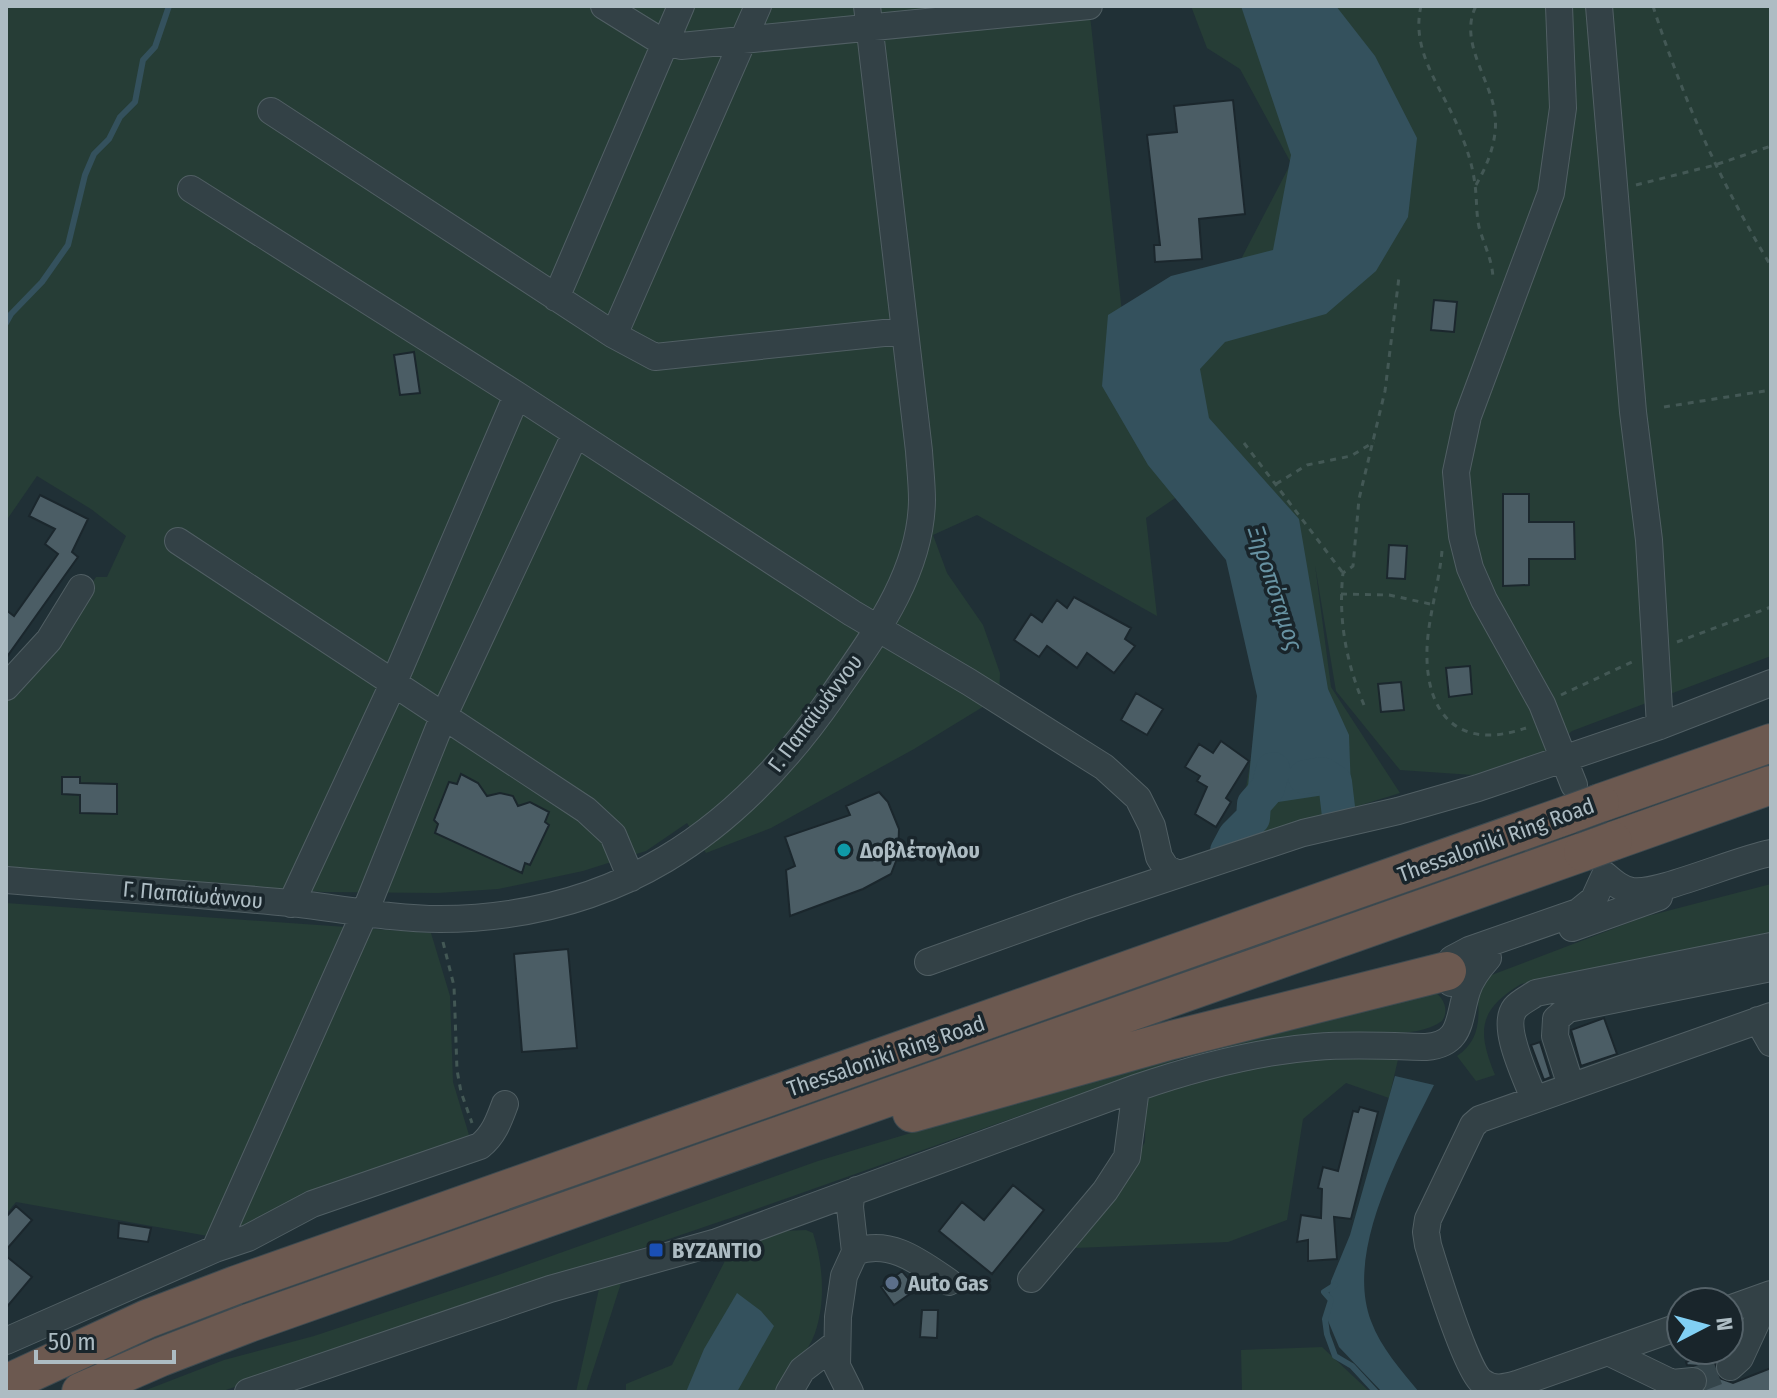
<svg xmlns="http://www.w3.org/2000/svg" width="1777" height="1398" viewBox="0 0 1777 1398" font-family="'Fira Sans Condensed',sans-serif">
<style>
.green{fill:#263d36}
.water{fill:#34515d}
.lines{fill:none;stroke-linecap:round;stroke-linejoin:round}
.stream{stroke:#34515d;stroke-width:6}
.river{stroke:#34515d;stroke-width:34}
.building{fill:#4b5d65;stroke:#1b272d;stroke-width:2}
.minor-tunnel{stroke:#35454b;stroke-width:26;stroke-dasharray:26 13;stroke-linecap:butt}
.minor-casing{stroke:#515f64;stroke-width:28}
.highway-casing{stroke:#3e4b51;stroke-width:40}
.path{stroke:#435855;stroke-width:3;stroke-dasharray:6 6;stroke-linecap:butt}
.minor{stroke:#334146;stroke-width:26}
.highway{stroke:#6c5950;stroke-width:38}
.highway-bridge-casing{stroke:#3e4b51;stroke-width:40;stroke-linecap:butt}
.highway-bridge{stroke:#6c5950;stroke-width:38}
.culture-dot{fill:#0f9aa8;stroke:#19252b;stroke-width:3}
.transit-dot{fill:#1a4fb4;stroke:#19252b;stroke-width:3}
.service-dot{fill:#5c6f8a;stroke:#19252b;stroke-width:3}
.labels{text-anchor:middle;dominant-baseline:central;stroke-width:7;stroke-linejoin:round;paint-order:stroke}
.street-label{font-size:22px;fill:#adbcc3;stroke:#19252b}
.poi-label{font-size:22px;font-weight:bold;fill:#adbcc3;stroke:#19252b;text-anchor:start}
.water-label{font-size:24px;font-style:italic;fill:#6792a2;stroke:#19252b}
</style>
<rect width="100%" height="100%" fill="#203036"/>
<path class="green" d="M6 6H1089L1124 331 1237 267 1291 163 1240 69 1207 48 1191 6H1771V656L1572 731 1551 749 1473 775 1400 770 1336 691 1315 565 1331 687 1400 793 1226 847 1244 800 1274 619 1203 479 1146 518 1157 616 977 515 933 535 947 573 983 625 1000 673 999 697 914 749 771 828 706 853 687 823 646 851 583 871 498 889 438 893 323 892 79 874 6 866V702L47 653 96 577H107L126 536 91 509 37 476 6 521Z
M1771 884V937L1521 984C1478 1010 1477 1031 1495 1075L1476 1081 1457 1056C1481 1040 1480 1016 1477 990L1489 976 1644 917Z
M6 903 431 933 450 996 453 1082 469 1135 453 1145 236 1241 16 1202 6 1214Z
M1432 990C1443 996 1450 1010 1442 1021 1413 1041 1365 1030 1332 1032 1305 1034 1278 1037 1251 1043 1229 1048 1208 1056 1185 1057L748 1212 220 1392H141L224 1360 314 1336 501 1274 818 1161 1000 1106 1056 1086Z
M1294 1055H1399L1389 1098 1346 1083 1303 1119 1287 1220 1228 1242 1074 1248 1125 1178 1145 1142 1146 1091Z
M806 1230 813 1233C823 1264 826 1301 815 1333 808 1353 789 1372 780 1392H626V1384L672 1365 730 1251 784 1231Z
M621 1283 586 1392H576L599 1289Z
M1322 1347 1370 1392H1242L1241 1350Z"/>
<path class="water" d="M1241 6H1336L1375 56 1417 138 1408 217 1376 271 1326 314 1225 342 1200 369 1209 418 1299 519 1328 689 1349 735 1351 791 1246 807 1257 696 1226 560 1148 465 1102 386 1108 315 1171 276 1273 250 1291 155Z
M1395 1076 1434 1085C1403 1148 1344 1250 1371 1321 1381 1348 1401 1370 1419 1392H1382L1339 1347 1326 1316 1331 1281 1350 1235Z
M737 1293 761 1311 774 1326 737 1392H686L704 1349Z"/>
<g class="lines">
<path class="stream" d="M6 323 11 314 42 282 68 245 85 175 94 154 109 139 120 117 135 102 143 60 155 47 169 6
M1335 1285 1324 1292 1331 1300 1325 1319 1327 1334 1335 1356 1352 1366 1376 1392"/>
<path class="river" d="M1305 777 1322 774 1335 782 1339 816
M1227 851 1235 836 1253 818 1254 804 1268 788 1273 769"/>
</g>
<path class="building" d="M1233 100 1245 214 1199 219 1202 259 1155 262 1154 245H1160L1147 135 1177 132 1174 106Z
M1434 300 1457 302 1454 332 1431 330Z
M414 352 420 393 400 395 394 355Z
M1503 494H1529V522H1574L1575 559H1529V585L1503 586Z
M40 495 88 519 72 552 78 557 6 658V610L14 616 58 554 45 544 55 529 29 516Z
M1389 545 1407 546 1405 579 1387 578Z
M1074 597 1131 628 1125 639 1135 646 1114 673 1087 653 1077 668 1047 646 1039 657 1014 640 1031 614 1042 622 1057 600 1067 608Z
M1470 666 1472 694 1449 697 1446 668Z
M1401 682 1404 710 1381 712 1378 684Z
M1136 693 1163 709 1147 735 1121 720Z
M1221 741 1249 761 1226 798 1231 802 1216 827 1195 814 1207 787 1197 781 1200 776 1185 767 1199 744 1213 753Z
M461 774 478 783 487 796 500 793 513 796 518 806 530 802 549 812 545 822 549 825 530 865 525 863 522 873 435 833 438 824 434 820 449 782 457 784Z
M62 777H80V783L117 784V814L80 813V795L62 794Z
M879 792 888 802 899 829 898 856 891 874 863 889 790 916 786 870 795 866 785 837 850 815 846 806Z
M568 949 577 1048 522 1052 514 954Z
M1604 1018 1617 1054 1581 1066 1571 1030Z
M1540 1042 1551 1077 1544 1080 1531 1045Z
M1360 1107 1378 1112 1351 1219 1334 1217 1337 1259 1308 1261V1240L1297 1242 1301 1215 1321 1218 1322 1189 1318 1188 1323 1167 1338 1171 1353 1111 1358 1112Z
M1013 1185 1044 1210 992 1274 939 1231 962 1202 984 1220Z
M16 1206 32 1220 6 1250V1217Z
M119 1223 151 1228 148 1242 118 1238Z
M6 1256 32 1277 6 1308Z
M902 1271 917 1289 894 1305 881 1287Z
M922 1310H938L937 1338 920 1337Z
M1719 1350 1724 1351 1715 1363V1371L1719 1378 1733 1383 1771 1368V1392H1704L1709 1380 1706 1372 1699 1366 1687 1365 1686 1362Z"/>
<g class="lines">
<path class="minor-tunnel" d="M1693 1381 1730 1367"/>
<defs>
<path id="minor" d="M604 6 654 37 681 46 1089 6
M1559 6 1563 108 1551 193 1468 416 1456 472 1462 536 1470 568 1484 600 1542 704 1574 785
M1599 6 1633 412 1649 540 1660 726
M271 111 614 335 655 357 903 331
M191 189 517 395 852 613 969 682 1104 767 1138 798 1152 826 1159 857 1166 868 1178 874
M556 298 681 6
M614 335 758 6
M178 541 586 810 613 835 631 878
M6 687 49 640 81 588
M6 880C101 888 195 894 290 903 340 908 390 919 440 919 614 918 736 835 833 695 873 637 921 574 922 500 922 484 920 467 919 451L867 6
M291 904 394 682 517 395
M1572 928 1659 897
M928 962 1081 907 1303 833 1398 811 1478 788 1660 726 1771 683
M1451 983 1447 968 1452 959 1469 950 1578 912 1594 899 1605 875C1613 882 1621 889 1632 891 1658 895 1737 859 1771 853
M1758 1020 1771 1043
M1571 1086 1555 1036 1556 1019 1568 1009 1771 968
M1534 1099C1527 1079 1500 1027 1515 1008 1520 1002 1529 998 1536 993L1771 946
M215 1249 365 912 444 715 575 435
M855 1252C890 1238 921 1263 949 1282
M1031 1279 1105 1191 1127 1157 1136 1088
M1729 1309 1771 1294
M1681 1326 1517 1384C1504 1388 1492 1390 1481 1381 1466 1369 1435 1268 1428 1245L1426 1232 1428 1219 1473 1125 1480 1119 1771 1016
M6 1341 215 1249 248 1238 312 1204 480 1146C494 1135 499 1120 505 1104
M1608 1352 1672 1383 1693 1381
M1730 1367 1740 1358 1769 1295
M248 1392 550 1289 717 1242 1136 1088C1194 1068 1253 1052 1315 1047 1352 1044 1389 1046 1426 1047 1463 1044 1458 1018 1467 991 1471 978 1479 968 1488 958
M789 1392 802 1370 837 1343
M850 1392 837 1366 838 1317 844 1276 855 1252 850 1207 851 1197 857 1190"/>
<path id="highway" d="M1600 803 1771 743
M1613 841 1771 785
M912 1113 1172 1040 1447 971
M6 1384 147 1319 236 1285 1570 814
M81 1392 161 1357 249 1323 1583 852"/>
</defs>
<use href="#minor" class="minor-casing"/>
<use href="#highway" class="highway-casing"/>
<path class="path" d="M1421 6C1410 53 1444 90 1460 132 1467 148 1473 167 1475 185 1477 199 1476 213 1479 227 1484 245 1493 261 1493 280
M1653 6C1682 97 1721 184 1771 266
M1476 185C1488 164 1498 139 1495 114 1491 80 1458 41 1476 6
M1636 185 1715 165 1771 146
M1664 407 1771 390
M1244 443 1343 573
M1276 484 1307 465 1351 456 1374 442
M1442 551C1439 584 1428 618 1427 649 1425 716 1460 751 1526 728
M1341 594 1389 595 1435 605
M1677 642 1771 607
M1561 695 1634 661
M1364 705C1346 662 1338 619 1343 573L1353 566 1359 499 1385 391 1399 277
M443 942 454 986 457 1070 461 1092 472 1123"/>
<use href="#minor" class="minor"/>
<use href="#highway" class="highway"/>
<defs>
<path id="highway-bridge" d="M1570 814 1600 803
M1583 852 1613 841"/>
</defs>
<use href="#highway-bridge" class="highway-bridge-casing"/>
<use href="#highway-bridge" class="highway-bridge"/>
</g>
<circle class="culture-dot" cx="844" cy="850" r="8"/>
<rect class="transit-dot" x="648" y="1242" width="16" height="16" rx="4"/>
<circle class="service-dot" cx="892" cy="1283" r="8"/>
<g class="labels">
<g class="street-label">
<text transform="translate(815 713) rotate(-53)">Γ. Παπαϊωάννου</text>
<text transform="translate(1496 840) rotate(-20)">Thessaloniki Ring Road</text>
<text transform="translate(193 895) rotate(5)">Γ. Παπαϊωάννου</text>
<text transform="translate(886 1056) rotate(-19)">Thessaloniki Ring Road</text>
</g>
<g class="poi-label">
<text x="860" y="850">Δοβλέτογλου</text>
<text x="672" y="1250">ΒΥΖΑΝΤΙΟ</text>
<text x="908" y="1283">Auto Gas</text>
</g>
<g class="water-label">
<text transform="translate(1275 588) rotate(72)">Ξηροπόταμος</text>
</g>
</g>
<rect width="1777" height="1398" fill="none" stroke="#adbcc3" stroke-width="16"/>
<g transform="translate(1705 1326) rotate(84)"><circle r="38" fill="#19252b" stroke="#546168" stroke-width="2"/>
<path d="M0-6L14 30L0 20L-14 30Z" fill="#81d0f4"/>
<text y="-12" font-size="22" font-weight="bold" text-anchor="middle" fill="#adbcc3">N</text>
</g>
<path d="M36 1350v12h138v-12" fill="none" stroke="#adbcc3" stroke-width="4"/>
<text x="48" y="1350" font-size="24" fill="#adbcc3" stroke="#19252b" stroke-width="6" paint-order="stroke">50 m</text>
</svg>
